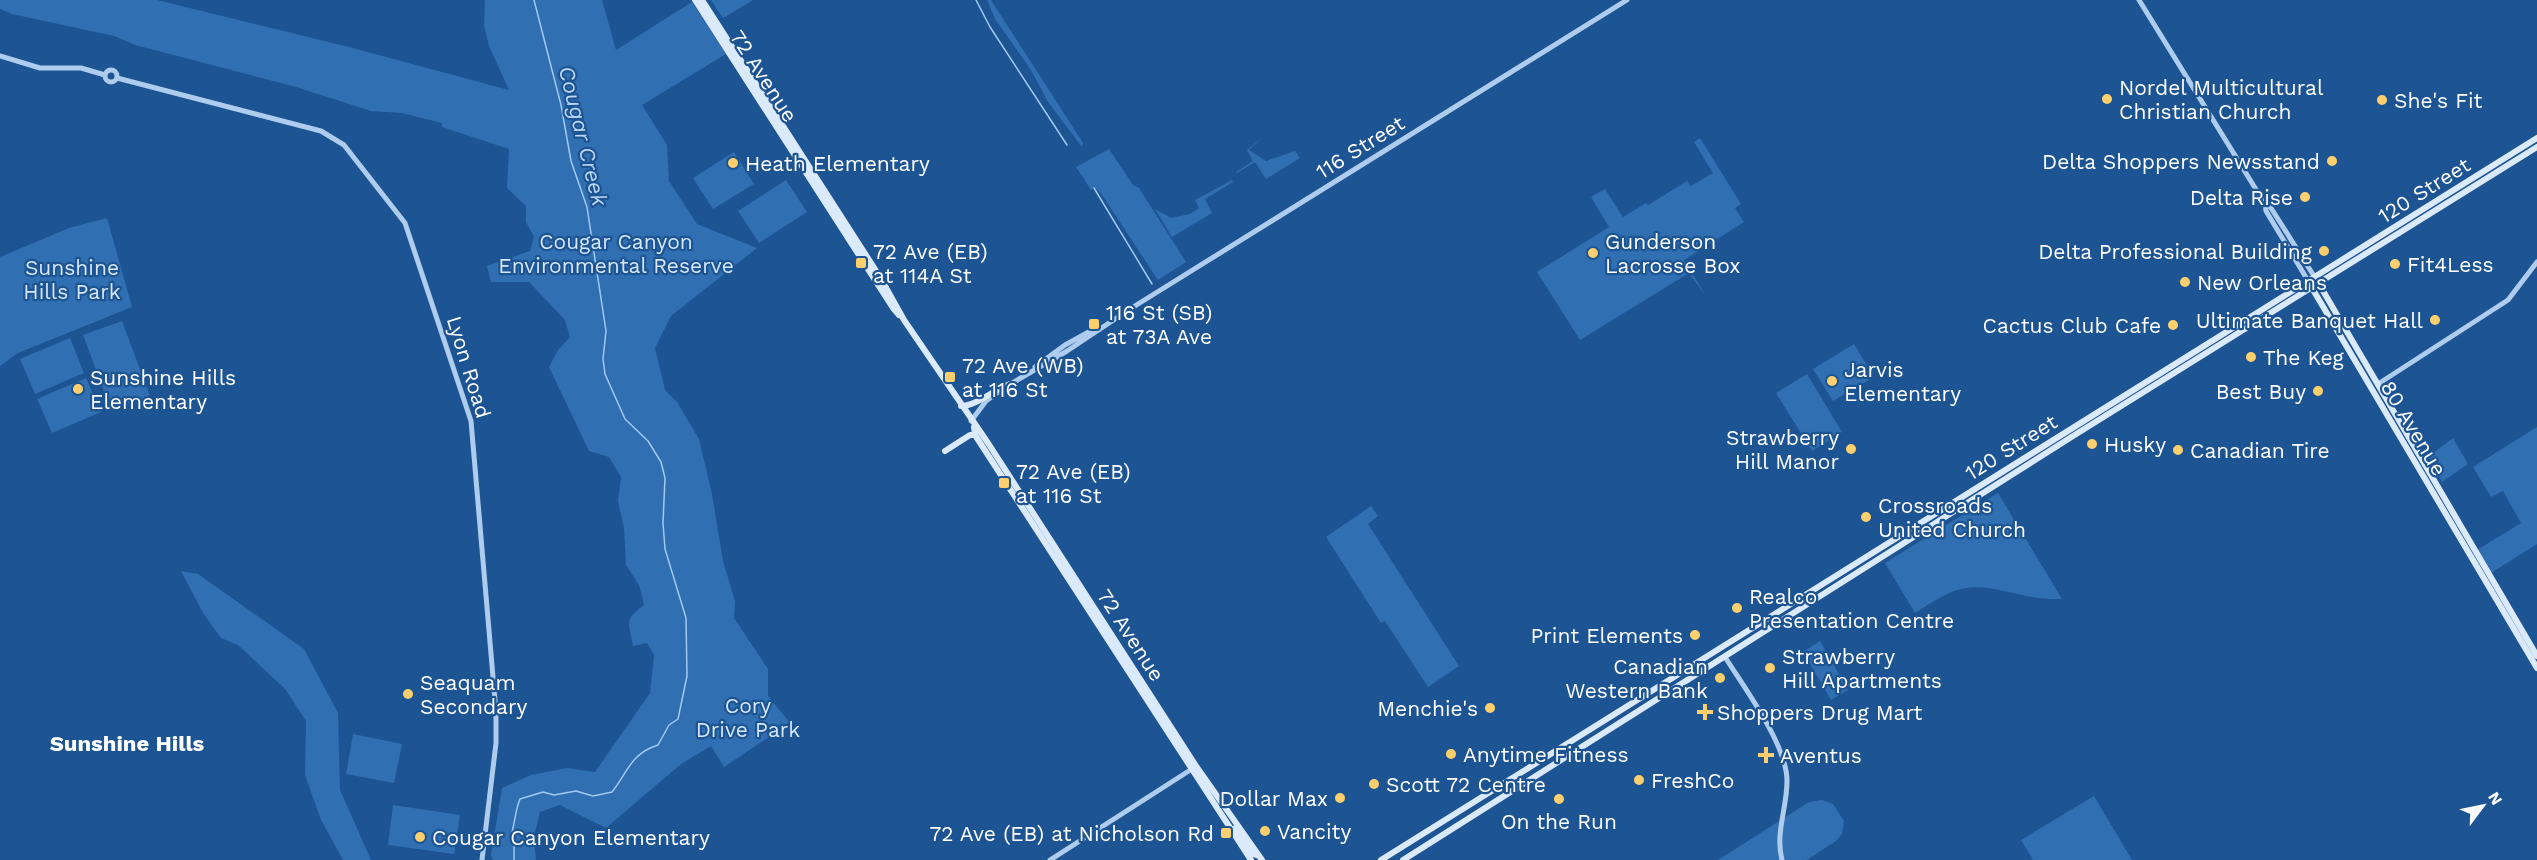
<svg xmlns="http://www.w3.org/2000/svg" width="2537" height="860" viewBox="0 0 2537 860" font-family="'Work Sans',sans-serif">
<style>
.green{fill:#306fb1}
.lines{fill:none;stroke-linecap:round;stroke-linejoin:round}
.stream{stroke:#a2c9f0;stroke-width:1.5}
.tertiary{stroke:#aecdee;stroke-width:5}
.secondary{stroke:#dbeafa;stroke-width:6}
.poi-dot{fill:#fecf6d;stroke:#1d5493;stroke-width:2}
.labels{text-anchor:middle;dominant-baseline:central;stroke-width:4.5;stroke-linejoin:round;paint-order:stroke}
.street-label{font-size:21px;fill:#fff;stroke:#1d5493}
.poi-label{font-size:21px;fill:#fff;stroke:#1d5493;text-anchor:start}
.park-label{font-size:21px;fill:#d5e7fa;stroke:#1d5493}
.water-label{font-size:22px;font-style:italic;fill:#bbd7f5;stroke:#1d5493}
.neighbourhood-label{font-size:22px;font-weight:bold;fill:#fff;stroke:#1d5493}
</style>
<rect width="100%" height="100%" fill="#1d5493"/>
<path class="green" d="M0 0H157L349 47 509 90 489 46 484 26 485 0H602L616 50 692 2 726 54 642 105 667 145 669 181 697 224 757 248 671 316 655 348 665 390 677 402 699 439 712 494 723 561 735 601 734 618 768 669V696L790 723 724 767 711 746 681 764 606 828 560 805 540 812 534 836 536 860H493L491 855 502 788 531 775 567 768 595 772 650 693 654 655 647 643 633 646C629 622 623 621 644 605L639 585 626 565 624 528 618 501 621 477 609 457 589 451 549 367 558 350 570 337 565 320 529 282H491L487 266 530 251 534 237 526 222V206L507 188 509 149 442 127V123L402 113 371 111 296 87 135 45 114 36 12 14 0 9Z
M711 0H753L723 18Z
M987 0H991L1083 143 1082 147 1048 102 1031 70 995 19Z
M1263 137 1249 150 1266 161 1295 151 1300 158 1266 179 1255 162 1237 173 1236 172 1253 161 1247 150Z
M1700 138 1741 204 1735 208 1744 222 1684 260 1706 296 1689 273 1580 340 1537 272 1609 227 1591 197 1605 189 1623 217 1646 203 1648 205 1687 181 1691 186 1713 173 1694 142Z
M1109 149 1133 185 1139 188 1186 262 1158 280 1100 192 1094 188 1091 190 1076 167Z
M734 152 754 184 713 209 693 178Z
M786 180 807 212 759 243 738 211Z
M1232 180 1233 182 1205 199 1212 213 1172 237 1155 209 1171 218 1190 214 1199 208 1195 200Z
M107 218 132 307 18 353 0 366V257L69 228Z
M122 321 150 396 111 410 83 335Z
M70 338 84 373 35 394 20 359Z
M1854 344 1874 377 1833 401 1813 369Z
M1807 374 1842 432 1812 451 1776 393Z
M86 378 101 412 52 433 37 399Z
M2537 427V544L2491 573 2477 550 2521 523 2503 491 2491 497 2473 467Z
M2453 438 2468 464 2442 482 2428 457Z
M1998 493 2062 599C2054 599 2046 599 2039 598 2011 595 1989 583 1961 589 1944 593 1930 604 1915 613L1885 563Z
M1371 506 1378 516 1368 524 1459 666 1428 687 1385 621 1381 623 1326 537Z
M181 571 198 574 304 649 338 713 340 790 371 860H343L321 820 305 775 306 721 285 689 238 645 221 638 203 613Z
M1820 641 1848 690 1831 700 1803 652Z
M353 734 402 744 394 783 346 774Z
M2094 796 2132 860H2033L2021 840Z
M1822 800 1833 804 1844 821 1842 834 1836 841 1807 860H1718L1809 802Z
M393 805 460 815 454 854 388 845Z"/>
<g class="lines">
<path class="stream" d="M976 0 990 27 1067 145
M1094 188 1152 284
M514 860V842L511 836C515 823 515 811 520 799L543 792 554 795 576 791 593 796 612 792C628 772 630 754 658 745L669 725 678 719 687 676 686 618 665 549 663 523 665 478 661 462 648 441 625 419 605 374 603 359 606 331 587 207 571 161 561 105 534 0"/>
<path class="tertiary" d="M2139 0 2265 204 2266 211 2310 284
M0 56 40 68H81L105 75
M105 76a6 6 0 1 1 12 0a6 6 0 1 1-12 0Z
M117 78 321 131 344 145 405 223 471 421 496 712V743L482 860
M2265 204 2271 208 2319 284
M1035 367 1065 345 1096 328
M2378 384 2508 300 2537 262
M1007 386 1067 351 1130 309 1627 0
M971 421 986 401 997 393
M1725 657C1745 689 1787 745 1787 781 1787 809 1775 833 1782 860
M1050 860 1195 767"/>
<path class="secondary" d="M695 0 893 308 899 315
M702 0 880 277 904 320 988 443 1196 766 1262 860
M2319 284 2537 656
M2312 288 2537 668
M961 406C977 406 994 389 1010 384
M974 427 975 435 1251 860
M945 451 970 435H975
M1234 829 1253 854 1259 856
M1381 860 2537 138
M1403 860 2073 436 2537 147"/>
</g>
<g class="poi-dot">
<circle cx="2107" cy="99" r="6"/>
<circle cx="2382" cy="100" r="6"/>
<circle cx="2332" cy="161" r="6"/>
<circle cx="733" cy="163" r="6"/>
<circle cx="2305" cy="197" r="6"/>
<circle cx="2324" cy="251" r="6"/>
<circle cx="1593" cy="253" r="6"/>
<rect x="855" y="257" width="12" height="12" rx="3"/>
<circle cx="2395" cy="264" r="6"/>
<circle cx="2185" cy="282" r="6"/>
<circle cx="2435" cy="320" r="6"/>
<rect x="1088" y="318" width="12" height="12" rx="3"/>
<circle cx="2173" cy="325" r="6"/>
<circle cx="2251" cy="357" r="6"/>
<rect x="944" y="371" width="12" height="12" rx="3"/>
<circle cx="1832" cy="381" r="6"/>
<circle cx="78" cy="389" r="6"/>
<circle cx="2318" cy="391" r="6"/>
<circle cx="2092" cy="444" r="6"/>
<circle cx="1851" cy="449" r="6"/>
<circle cx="2178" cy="450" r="6"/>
<rect x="998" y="477" width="12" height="12" rx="3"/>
<circle cx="1866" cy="517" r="6"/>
<circle cx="1737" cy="608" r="6"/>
<circle cx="1695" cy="635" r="6"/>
<circle cx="1770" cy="668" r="6"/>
<circle cx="1720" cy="678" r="6"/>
<circle cx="408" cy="694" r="6"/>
<circle cx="1490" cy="708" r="6"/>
<path d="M1702 703h6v6h6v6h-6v6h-6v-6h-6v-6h6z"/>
<circle cx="1451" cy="754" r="6"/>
<path d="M1763 746h6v6h6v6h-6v6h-6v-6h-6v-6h6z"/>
<circle cx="1639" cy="780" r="6"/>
<circle cx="1374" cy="784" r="6"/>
<circle cx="1340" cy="798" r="6"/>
<circle cx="1559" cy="799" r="6"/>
<circle cx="1265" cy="831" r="6"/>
<rect x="1220" y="827" width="12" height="12" rx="3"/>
<circle cx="420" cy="837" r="6"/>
</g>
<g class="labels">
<g class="street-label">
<text transform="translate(764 76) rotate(57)">72 Avenue</text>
<text transform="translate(1360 147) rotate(-32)">116 Street</text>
<text transform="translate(2424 190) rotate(-32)">120 Street</text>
<text transform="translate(469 367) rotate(73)">Lyon Road</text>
<text transform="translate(2414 428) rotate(59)">80 Avenue</text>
<text transform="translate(2011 447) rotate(-32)">120 Street</text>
<text transform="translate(1131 635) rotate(57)">72 Avenue</text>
</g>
<g class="poi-label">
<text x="2119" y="87">Nordel Multicultural<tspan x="2119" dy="24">Christian Church</tspan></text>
<text x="2394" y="100">She's Fit</text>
<text x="2320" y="161" text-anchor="end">Delta Shoppers Newsstand</text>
<text x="745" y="163">Heath Elementary</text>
<text x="2293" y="197" text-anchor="end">Delta Rise</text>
<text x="1605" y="241">Gunderson<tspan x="1605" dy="24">Lacrosse Box</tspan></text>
<text x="873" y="251">72 Ave (EB)<tspan x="873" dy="24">at 114A St</tspan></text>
<text x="2312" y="251" text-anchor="end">Delta Professional Building</text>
<text x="2407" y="264">Fit4Less</text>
<text x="2197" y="282">New Orleans</text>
<text x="1106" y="312">116 St (SB)<tspan x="1106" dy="24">at 73A Ave</tspan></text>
<text x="2423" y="320" text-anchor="end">Ultimate Banquet Hall</text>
<text x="2161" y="325" text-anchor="end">Cactus Club Cafe</text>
<text x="2263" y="357">The Keg</text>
<text x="962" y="365">72 Ave (WB)<tspan x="962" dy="24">at 116 St</tspan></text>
<text x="1844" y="369">Jarvis<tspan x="1844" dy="24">Elementary</tspan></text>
<text x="90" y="377">Sunshine Hills<tspan x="90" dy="24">Elementary</tspan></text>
<text x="2306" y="391" text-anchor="end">Best Buy</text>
<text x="1839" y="437" text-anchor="end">Strawberry<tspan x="1839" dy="24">Hill Manor</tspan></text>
<text x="2104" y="444">Husky</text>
<text x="2190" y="450">Canadian Tire</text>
<text x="1016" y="471">72 Ave (EB)<tspan x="1016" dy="24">at 116 St</tspan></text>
<text x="1878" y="505">Crossroads<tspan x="1878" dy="24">United Church</tspan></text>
<text x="1749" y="596">Realco<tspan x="1749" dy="24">Presentation Centre</tspan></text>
<text x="1683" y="635" text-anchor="end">Print Elements</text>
<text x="1782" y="656">Strawberry<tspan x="1782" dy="24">Hill Apartments</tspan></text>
<text x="1708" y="666" text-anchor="end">Canadian<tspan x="1708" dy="24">Western Bank</tspan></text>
<text x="420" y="682">Seaquam<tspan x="420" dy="24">Secondary</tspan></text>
<text x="1478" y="708" text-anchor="end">Menchie's</text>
<text x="1717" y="712">Shoppers Drug Mart</text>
<text x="1463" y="754">Anytime Fitness</text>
<text x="1780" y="755">Aventus</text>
<text x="1651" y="780">FreshCo</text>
<text x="1386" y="784">Scott 72 Centre</text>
<text x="1328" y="798" text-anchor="end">Dollar Max</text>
<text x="1559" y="821" text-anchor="middle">On the Run</text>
<text x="1277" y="831">Vancity</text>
<text x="1214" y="833" text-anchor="end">72 Ave (EB) at Nicholson Rd</text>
<text x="432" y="837">Cougar Canyon Elementary</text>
</g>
<g class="park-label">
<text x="616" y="241">Cougar Canyon<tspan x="616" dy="24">Environmental Reserve</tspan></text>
<text x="72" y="267">Sunshine<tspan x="72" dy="24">Hills Park</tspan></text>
<text x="748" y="705">Cory<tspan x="748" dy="24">Drive Park</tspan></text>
</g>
<g class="water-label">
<text transform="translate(583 136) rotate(76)">Cougar Creek</text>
</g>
<g class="neighbourhood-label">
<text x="127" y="743">Sunshine Hills</text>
</g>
</g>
<g transform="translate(2483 806) rotate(58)" stroke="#1d5493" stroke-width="4.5" paint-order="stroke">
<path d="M0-4.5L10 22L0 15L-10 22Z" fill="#ffffff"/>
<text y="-9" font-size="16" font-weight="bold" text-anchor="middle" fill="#ffffff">N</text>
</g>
</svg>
